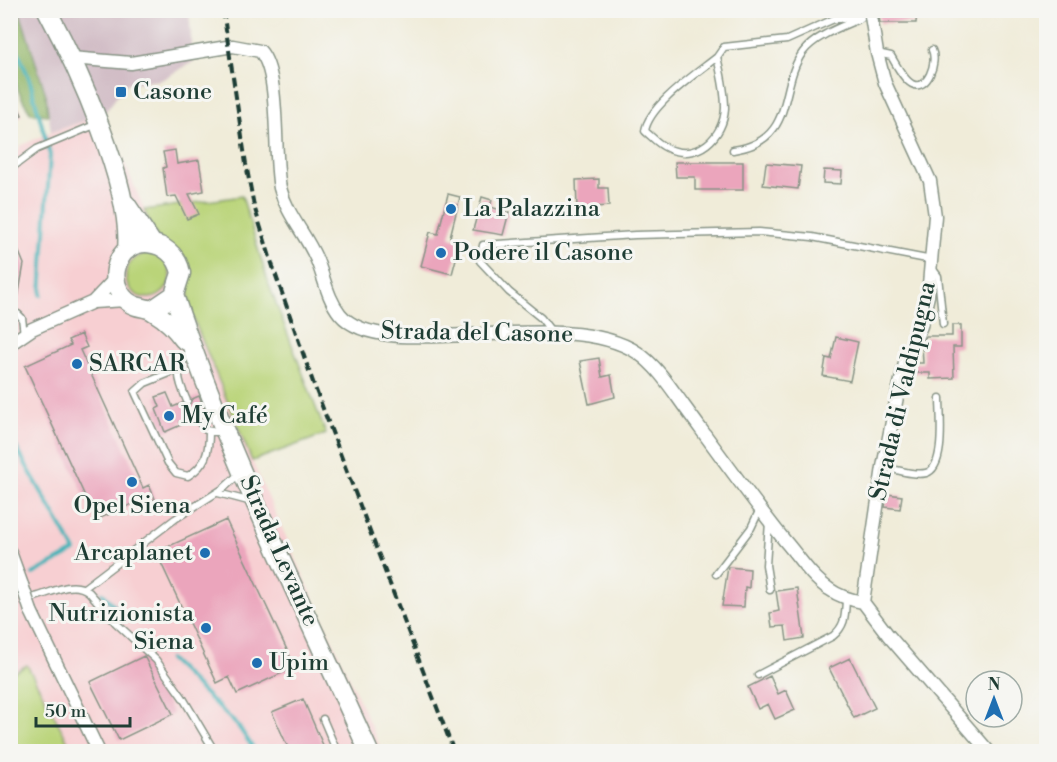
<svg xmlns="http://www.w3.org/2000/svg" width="1057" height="762" viewBox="0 0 1057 762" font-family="'Libre Bodoni',serif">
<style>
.built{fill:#f7cfd2}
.industrial{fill:#d2bdc6}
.green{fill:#bad479;stroke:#6c8856;stroke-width:1.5}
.forest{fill:#93b669;stroke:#597a4e;stroke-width:1.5}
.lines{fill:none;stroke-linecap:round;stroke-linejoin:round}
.stream{stroke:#41b2b8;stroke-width:4}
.building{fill:#eba5bc}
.lane-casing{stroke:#889486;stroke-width:9}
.street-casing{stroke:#889486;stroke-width:15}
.primary-casing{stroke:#889486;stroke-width:21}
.lane{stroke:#fff;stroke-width:6}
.street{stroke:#fff;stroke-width:12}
.primary{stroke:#fff;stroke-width:18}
.rail{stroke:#1f3d34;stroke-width:4;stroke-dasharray:9 4.5;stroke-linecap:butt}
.street-bridge-casing{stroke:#889486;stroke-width:15;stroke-linecap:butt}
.street-bridge{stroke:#fff;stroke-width:12}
.poi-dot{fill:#1f6fb2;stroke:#f6f6f2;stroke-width:2}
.labels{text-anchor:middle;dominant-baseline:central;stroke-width:6;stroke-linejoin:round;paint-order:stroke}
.poi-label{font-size:24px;fill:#1f3d34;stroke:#f6f6f2;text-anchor:start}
.street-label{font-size:24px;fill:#1f3d34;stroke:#f6f6f2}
</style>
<rect width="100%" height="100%" fill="#f6f6f2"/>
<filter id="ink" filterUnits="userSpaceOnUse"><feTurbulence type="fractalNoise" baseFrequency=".0167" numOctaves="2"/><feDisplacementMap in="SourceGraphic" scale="12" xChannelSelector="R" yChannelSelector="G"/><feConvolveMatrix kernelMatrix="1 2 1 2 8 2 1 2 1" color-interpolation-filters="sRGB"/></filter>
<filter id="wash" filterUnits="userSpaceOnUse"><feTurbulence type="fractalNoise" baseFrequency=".008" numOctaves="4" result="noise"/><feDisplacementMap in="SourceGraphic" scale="24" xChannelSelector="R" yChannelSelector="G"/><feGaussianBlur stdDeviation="1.35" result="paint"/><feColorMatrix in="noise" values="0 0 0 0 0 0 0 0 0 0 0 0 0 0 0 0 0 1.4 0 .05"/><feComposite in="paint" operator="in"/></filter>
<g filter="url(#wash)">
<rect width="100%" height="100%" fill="#f0ecd9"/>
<path class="built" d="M104 114 150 223 187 266 188 299 195 323 252 461 382 751H73L27 665 13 673 11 668V157L18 152 20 146 51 132Z"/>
<path class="industrial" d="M19 11H189L193 62 161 80 126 84 104 114 51 132 46 95Z"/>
<path class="green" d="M242 196 269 285 326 434 252 461 191 313 187 281 156 235 144 210Z
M126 276a22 22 0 1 1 44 0a22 22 0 1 1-44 0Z
M27 665 73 751H19L11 737V668L13 673Z"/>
<path class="forest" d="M11 10 19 11 21 16 46 95 48 115 31 113C6 78 10 51 11 10Z"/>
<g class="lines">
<path class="stream" d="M10 33 29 78 50 155 41 295
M1046 100V113
M13 442 75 551 33 574
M102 593 127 619
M169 659 238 726 256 752"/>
</g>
<g id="blocks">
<path class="building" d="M878 10H917L916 23H880Z
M10 90 22 115 10 121Z
M175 150 177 164 199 160 204 191 189 194 199 214 187 219 176 196 167 197 163 168 166 167 163 152Z
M675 162H743V190H695V177H676Z
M766 163 801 166 798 189 763 185Z
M824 170 842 171 841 184 823 183Z
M599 179V188H608L609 206 577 208 576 180Z
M448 194 460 197 450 237 461 240 452 274 421 266 430 232 438 234Z
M482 197 492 200 490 207 509 212 503 235 473 230Z
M11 233 24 264 16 309H10Z
M952 325H961V347H953L954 378 930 379V373H911L914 363H923L922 344 926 336H952Z
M81 334 87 347 80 350 143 488 149 485 155 499 143 505 141 500 96 520 25 366 71 345 68 340Z
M836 337 858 342 850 381 823 376 826 358 831 359Z
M599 358 602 377 611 375 615 397 589 404 580 361Z
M167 393 173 407 182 403 188 406 192 399 199 396 205 411 199 414 191 412 189 418 179 422 181 425 165 432 156 409 160 407 156 397Z
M887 494 902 496 900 509 885 507Z
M226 520 295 667 237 694 229 677 217 683 156 552Z
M728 567 750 569 749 588 745 587 744 607 722 606Z
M797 588 804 638 787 641 785 626 772 627 770 613 779 611 776 591Z
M144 656 173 714 119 740 90 682Z
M850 658 875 708 854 718 829 668Z
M770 676 778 694 786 690 795 710 775 719 768 704 758 709 748 687Z
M303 699 326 752H290L272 712Z"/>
</g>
</g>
<g filter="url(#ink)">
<use href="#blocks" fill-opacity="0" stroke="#889486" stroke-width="1.5"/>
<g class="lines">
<defs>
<path id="lane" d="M877 53 891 56C896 64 903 79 912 84 927 92 938 62 932 50
M717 57C696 74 649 105 645 131 652 137 659 145 667 148 697 162 724 137 725 108 725 90 721 74 717 57L724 47 787 40 834 19 861 18
M733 150C797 141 778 86 803 52 815 36 841 27 859 19
M10 169 37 149 97 124
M932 268 938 276 943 324
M10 314H18L22 318 24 334
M551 331 541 318 509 292 480 261 483 245 635 235 759 232 812 237 932 260
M177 370 145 383 135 392 168 463 176 473 188 476C206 465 209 452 209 432
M187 401C178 380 173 368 191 351
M194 416 206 430 222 433
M883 467C896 469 913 476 926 473 946 468 940 415 940 398
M218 493 252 502
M769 522 766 565 770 590
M716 574 751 528 760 509
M84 588 175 519 224 488 239 474
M10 594 14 595
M35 597C52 593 73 579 89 592L116 623 156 660 183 698 215 752
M758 675 833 636C846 625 845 615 846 599
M323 719 337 752"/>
<path id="street" d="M870 10 877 53 885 83 930 181 935 216 928 296 921 326 905 363 897 397 883 467 863 602 888 635 989 752
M71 58 131 63 233 46 260 51C281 74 273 153 280 188 287 215 305 233 316 258 324 276 327 298 340 314 383 367 563 303 638 353 657 366 671 388 684 406 717 451 750 497 785 541 799 557 811 577 829 589 840 597 851 600 863 602
M93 302 112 282 115 273
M10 344 32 329 93 302 126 300
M10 552 22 585
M31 611 99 752"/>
<path id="primary" d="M47 10C77 66 133 188 127 250
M126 204 152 243
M174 295C226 452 301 601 369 752
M152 310 174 295 181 273C174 237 124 231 116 269 113 284 121 301 136 306 142 308 149 308 154 312 166 319 176 329 184 340"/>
</defs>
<use href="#lane" class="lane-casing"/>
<use href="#street" class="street-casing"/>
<use href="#primary" class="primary-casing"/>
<use href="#lane" class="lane"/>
<use href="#street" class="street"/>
<use href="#primary" class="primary"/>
<path class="rail" d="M223 10 246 164 254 206 274 270 314 385 454 752"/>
<defs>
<path id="street-bridge" d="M22 585 31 611"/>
</defs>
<use href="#street-bridge" class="street-bridge-casing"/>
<use href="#street-bridge" class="street-bridge"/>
</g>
</g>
<g class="poi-dot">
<rect x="115" y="86" width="12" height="12" rx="3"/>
<circle cx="451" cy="209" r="6"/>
<circle cx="441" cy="253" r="6"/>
<circle cx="77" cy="364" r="6"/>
<circle cx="169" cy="416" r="6"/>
<circle cx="132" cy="482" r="6"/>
<circle cx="205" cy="553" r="6"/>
<circle cx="206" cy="628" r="6"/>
<circle cx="257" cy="663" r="6"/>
</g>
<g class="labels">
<g class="poi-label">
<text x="133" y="92">Casone</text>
<text x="463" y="209">La Palazzina</text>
<text x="453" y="253">Podere il Casone</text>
<text x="89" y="364">SARCAR</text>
<text x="181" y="416">My Café</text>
<text x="132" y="506" text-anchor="middle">Opel Siena</text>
<text x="193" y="553" text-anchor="end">Arcaplanet</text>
<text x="194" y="614" text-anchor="end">Nutrizionista<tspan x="194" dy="28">Siena</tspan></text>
<text x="269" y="663">Upim</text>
</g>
<g class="street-label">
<text transform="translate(477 333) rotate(1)">Strada del Casone</text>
<text transform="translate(903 391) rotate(-77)">Strada di Valdipugna</text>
<text transform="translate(279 551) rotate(66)">Strada Levante</text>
</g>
</g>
<rect width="1057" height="762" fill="none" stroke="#f6f6f2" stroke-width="36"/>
<g transform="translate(994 699)"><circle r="28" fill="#f6f6f2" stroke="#a0aca6" stroke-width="1.5"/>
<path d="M0-4.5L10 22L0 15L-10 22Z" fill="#1f6fb2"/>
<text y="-9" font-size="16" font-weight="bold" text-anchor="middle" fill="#1f3d34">N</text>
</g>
<path d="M36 717v9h94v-9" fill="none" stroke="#1f3d34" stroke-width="3"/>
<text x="45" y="717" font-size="18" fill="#1f3d34" stroke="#f6f6f2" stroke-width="4.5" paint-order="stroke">50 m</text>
</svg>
